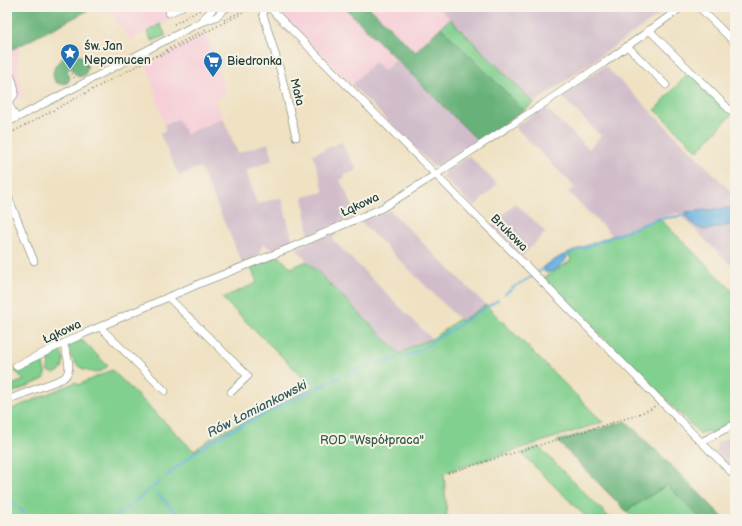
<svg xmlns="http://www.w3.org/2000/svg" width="742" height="526" viewBox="0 0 742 526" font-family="'Balsamiq Sans',sans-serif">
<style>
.built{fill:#f6cfd8}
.industrial{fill:#d1bdca}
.green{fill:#81d08f;stroke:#508662}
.forest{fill:#68b27a;stroke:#447857}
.water{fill:#69b2e1;stroke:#44788a}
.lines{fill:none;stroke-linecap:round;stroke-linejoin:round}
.stream{stroke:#69b2e1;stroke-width:2}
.minor-casing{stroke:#687666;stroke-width:8}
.path{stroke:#687666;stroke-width:1.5;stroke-dasharray:1 3;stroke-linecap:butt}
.minor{stroke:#fff;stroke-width:7}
.labels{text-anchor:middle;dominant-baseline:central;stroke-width:4;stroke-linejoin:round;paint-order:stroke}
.poi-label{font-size:12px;fill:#1f3d34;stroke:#f7f3e8;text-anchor:start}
.street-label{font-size:12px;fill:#1f3d34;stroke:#f7f3e8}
.park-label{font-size:12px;fill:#335a46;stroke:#f7f3e8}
.water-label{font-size:13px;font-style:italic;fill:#325a5f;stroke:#f7f3e8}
</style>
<rect width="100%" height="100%" fill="#f7f3e8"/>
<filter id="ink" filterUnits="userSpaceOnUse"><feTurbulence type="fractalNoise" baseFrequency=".025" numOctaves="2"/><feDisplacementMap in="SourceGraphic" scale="8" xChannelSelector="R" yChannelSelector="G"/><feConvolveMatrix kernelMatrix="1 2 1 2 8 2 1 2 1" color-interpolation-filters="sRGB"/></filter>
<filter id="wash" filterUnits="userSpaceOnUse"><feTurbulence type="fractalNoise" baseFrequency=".012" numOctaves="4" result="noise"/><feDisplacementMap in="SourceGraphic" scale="16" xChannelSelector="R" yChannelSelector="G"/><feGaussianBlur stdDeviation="0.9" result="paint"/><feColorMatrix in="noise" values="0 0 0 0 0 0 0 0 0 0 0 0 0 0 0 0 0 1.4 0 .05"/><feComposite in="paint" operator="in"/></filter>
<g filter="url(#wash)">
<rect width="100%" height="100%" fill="#efe1c2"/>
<path class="built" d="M110 7H194L131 40 108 11Z
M274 7H344L396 59 384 71 374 62 352 85Z
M369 7H438L450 19 415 52Z
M207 33 226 95 215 99 223 118 186 134 178 119 164 125 147 65Z
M19 46 18 74 24 96 7 105V52Z"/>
<path class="industrial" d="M438 7H670L534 103Z
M396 59 478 141 439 166H433L352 85 374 62 384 71Z
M605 66 715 175 735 196V269L678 213 659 218 613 236 568 192 575 187 515 127 545 107 589 149 601 136 561 96Z
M223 118 238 153 268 143 273 160 246 170 257 204 278 198 282 200 293 242 272 250 263 243 258 256 242 262 200 167 179 176 160 134 166 130 164 125 178 119 186 134Z
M341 142 357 170 344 175 345 178 340 180 357 215 309 235 303 197 324 192 313 154Z
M469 156 497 184 474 207 444 178 445 172Z
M515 203 546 232 522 256 492 226Z
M390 210 439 259 486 305 461 321 360 221 379 215Z
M334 232 336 235 332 239 432 339 415 345 400 354 349 304 296 249 312 241Z
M735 434V469L716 451 717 443Z"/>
<path class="green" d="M450 19 534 103 524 110 441 27Z
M160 24 165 34V36L152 41 147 32Z
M689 72 732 114 698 151 655 110Z
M659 218 735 293V422L713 433 705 431 700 434 544 278 572 260 567 253Z
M279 256 291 268 307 261 400 354 415 345 432 339 459 319 461 321 486 305 603 422 444 473 447 519H7V411L76 382 78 385 112 370 194 451 210 439 222 432 313 387 222 298 257 283 251 267Z
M82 340 108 366C104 369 101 372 96 372 83 373 67 360 69 345Z
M59 350C68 358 62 381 47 370L48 369 50 355Z
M44 358C43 361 43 364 44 368 45 372 47 375 44 379L7 395V387L24 380 15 371Z
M539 447 611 519H588L521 453Z
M667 485 701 519H634L626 511Z"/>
<path class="forest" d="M7 7H95L7 52Z
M344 7H369L415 52 441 27 524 110 478 141Z
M72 51C84 57 91 61 85 75L78 77 74 73 72 68H69L67 71 70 77 69 80 67 83 60 84 55 82C54 79 53 76 53 73 54 64 64 55 72 51Z
M626 421 725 519H701L667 485 626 511 557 441Z"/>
<path class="water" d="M735 207V224L705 230 697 227 686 217 685 213 687 212Z
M565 254 567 257C565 263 552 275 545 272 544 271 544 270 543 269L544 266Z"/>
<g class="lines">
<path class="stream" d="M564 256 652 221 658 219 688 215
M537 273 545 268
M505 294 515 286 533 276
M421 349 498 300
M404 357 418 351
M347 374 365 367 397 359
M166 476 196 452 217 438 268 412 340 377
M152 488 160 481
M158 494 182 519
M7 497 16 506
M20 509 29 519
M113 519 117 515 152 488"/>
</g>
</g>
<g filter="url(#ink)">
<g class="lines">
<defs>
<path id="minor" d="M263 7V14L281 73 296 137
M267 7 272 10 735 476
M699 7 735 43
M168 8 169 7
M169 13 181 7
M201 21 215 7
M649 30 735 115
M627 46 666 85
M7 70C10 73 11 77 13 82 16 91 16 97 7 101
M7 101 16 118
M7 123 197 24 216 17 223 10 228 7
M7 194 34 261
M168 297 248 376 231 392
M100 327 165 391
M16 366 83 334 201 283 290 248 382 208 435 175 540 106 604 63 682 7
M7 400 62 379C63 379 67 375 67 374 72 366 66 352 63 343
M701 442 735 424"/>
</defs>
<use href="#minor" class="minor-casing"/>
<path class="path" d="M224 20 250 7
M174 24 202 9
M156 56 162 55 254 7
M70 70 75 79
M7 135 206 29
M448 473 634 416 651 409 656 405"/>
<use href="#minor" class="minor"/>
</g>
</g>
<defs>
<symbol id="sight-pin" viewBox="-11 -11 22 30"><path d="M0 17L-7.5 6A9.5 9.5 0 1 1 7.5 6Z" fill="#1f6fb2" stroke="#f7f3e8"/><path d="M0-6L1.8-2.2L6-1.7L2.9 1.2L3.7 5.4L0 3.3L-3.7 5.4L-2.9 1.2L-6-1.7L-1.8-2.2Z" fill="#fff"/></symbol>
<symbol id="supermarket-pin" viewBox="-11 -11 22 30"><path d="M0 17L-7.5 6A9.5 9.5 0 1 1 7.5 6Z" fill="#1f6fb2" stroke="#f7f3e8"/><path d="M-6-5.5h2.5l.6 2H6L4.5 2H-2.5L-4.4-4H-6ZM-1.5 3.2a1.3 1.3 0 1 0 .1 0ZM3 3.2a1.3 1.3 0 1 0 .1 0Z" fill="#fff"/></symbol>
</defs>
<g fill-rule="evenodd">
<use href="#sight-pin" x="59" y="42" width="22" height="30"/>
<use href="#supermarket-pin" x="202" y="50" width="22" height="30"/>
</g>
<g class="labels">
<g class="poi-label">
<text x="84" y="46">św. Jan<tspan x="84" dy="14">Nepomucen</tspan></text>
<text x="227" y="61">Biedronka</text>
</g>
<g class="street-label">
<text transform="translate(297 92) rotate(76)">Mała</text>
<text transform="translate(360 205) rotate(-25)">Łąkowa</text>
<text transform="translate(509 233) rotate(45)">Brukowa</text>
<text transform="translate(62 332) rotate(-25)">Łąkowa</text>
</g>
<g class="park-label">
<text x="372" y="440">ROD "Współpraca"</text>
</g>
<g class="water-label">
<text transform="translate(257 409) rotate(-27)">Rów Łomiankowski</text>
</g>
</g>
<rect width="742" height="526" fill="none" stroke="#f7f3e8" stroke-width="24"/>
</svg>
